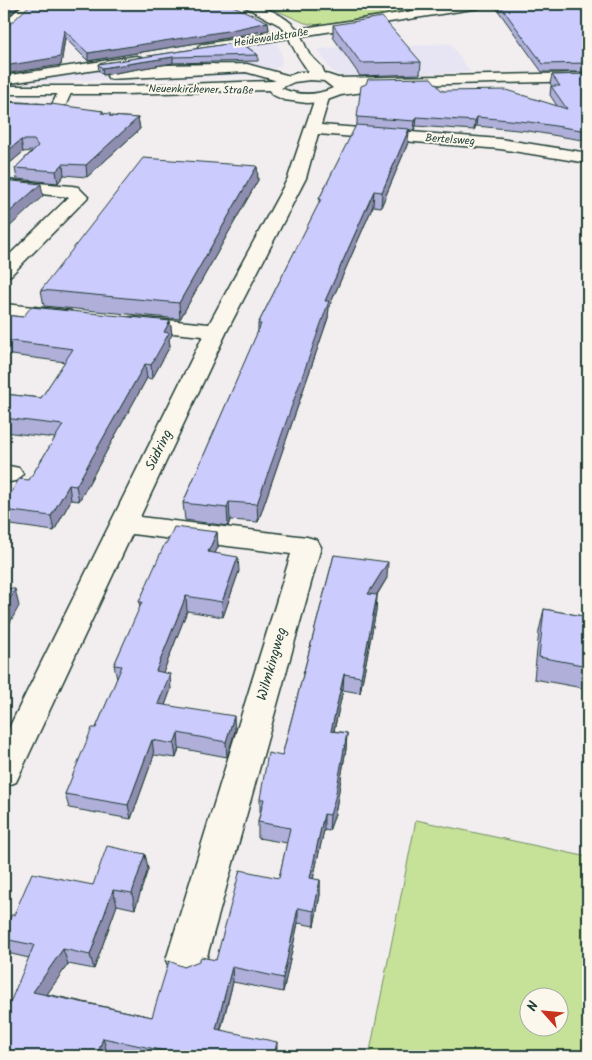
<svg xmlns="http://www.w3.org/2000/svg" width="592" height="1060" viewBox="0 0 592 1060" font-family="Kalam,sans-serif">
<style>
.built{fill:#e7e4f3}
.green{fill:#c6e198;stroke:#728f66;fill-rule:evenodd}
.lines{fill:none;stroke-linecap:round;stroke-linejoin:round}
.minor-casing{stroke:#1f3d34;stroke-width:3}
.major-casing{stroke:#1f3d34;stroke-width:3}
.minor{fill:#fbf7ec;fill-rule:evenodd}
.major{fill:#fbf7ec;fill-rule:evenodd}
.wall{fill:#afafda;stroke:#1f3d34}
.shaded-wall{fill:#8f8eb1;stroke:#1f3d34}
.building{fill:#cccbfd;stroke:#1f3d34}
.labels{text-anchor:middle;dominant-baseline:central;stroke-width:4;stroke-linejoin:round;paint-order:stroke}
.far-street-label{font-size:11px;fill:#1f3d34;stroke:#fbf7ec}
.street-label{font-size:14px;fill:#1f3d34;stroke:#fbf7ec}
</style>
<rect width="100%" height="100%" fill="#f2eeef"/>
<filter id="ink" filterUnits="userSpaceOnUse"><feTurbulence type="fractalNoise" baseFrequency=".02" numOctaves="2"/><feDisplacementMap in="SourceGraphic" scale="10" xChannelSelector="R" yChannelSelector="G"/><feConvolveMatrix kernelMatrix="1 2 1 2 8 2 1 2 1" color-interpolation-filters="sRGB"/></filter>
<g filter="url(#ink)">
<path class="built" d="M270 42 278 44 282 57 281 66 258 75 26 82V80Z
M450 43 470 72 346 76 338 75 330 69 318 49 342 47 345 51Z"/>
<path class="green" d="M262 4H285L295 7 311 4H352L378 12 431 4H452L318 25 305 23Z
M416 820 588 857V1056H369ZM530 998H560V1028H530Z"/>
<g class="lines">
<defs>
<path id="minor" d="M24 4H37L9 31 4 32V22Z
M240 4C260 3 284 14 297 29L458 4H485L479 8 301 36 309 54 322 67 326 77 324 80H314C305 65 296 56 289 38L205 52 200 51 198 48 200 45 205 44 285 31 281 26Z
M136 56 141 57 143 60 141 63 4 84V76Z
M247 64 290 76 292 79 290 82 285 83 246 72 109 79 107 76 109 73C152 62 203 65 247 64Z
M65 87 70 88 72 91 62 113 4 111V102L52 105 60 88Z
M322 94 327 95 329 98 321 125 500 139 588 153V163L500 149 318 134 306 178 227 331 140 517 307 537 317 540 321 547 206 960 200 974 186 980 172 974 166 960 291 554 132 534 16 782 4 787V738L203 336 133 329 125 328 122 323 125 318 133 317 209 324 288 178 315 98 317 95Z
M4 180 72 186 78 187 88 197 11 275 4 277V260L69 197 4 190Z
M4 304 63 310 71 311 74 316 71 321 63 322 4 316Z
M4 465 19 468 23 474 19 480 10 482 4 481Z"/>
<path id="major" d="M300 72H320L338 78 588 73V81L364 86 366 89 364 92 341 95 322 102 307 103 284 100 271 94 270 90 125 94H4V86H125L273 81ZM310 80 324 81 333 88C315 96 299 96 281 88L294 82Z"/>
</defs>
<use href="#minor" class="minor-casing"/>
<use href="#major" class="major-casing"/>
<use href="#minor" class="minor"/>
<use href="#major" class="major"/>
</g>
<path class="wall" d="M497 4H588V72H542L497 9Z
M268 22 269 30 227 38 88 61 65 38 61 65 4 26Z
M333 25 421 62 420 74 360 76 333 37Z
M240 42 258 55V61L173 63 103 75 99 71 98 64Z
M588 74V141L528 131 476 126 474 130 416 126 414 130H409L408 143 381 207 373 206 329 307 328 318 258 522 230 520 228 526 185 520 183 503 258 332V324L319 204V199L357 125V117L442 91 557 106 550 95 551 86H552L550 84 552 75Z
M4 102 103 111 104 113 111 116 138 118 140 129 87 177 64 175 58 183 17 179 15 168 32 151 23 152 4 168Z
M257 166 258 180 180 319 44 306 41 290Z
M4 315 23 317 170 321 172 335 169 339 170 346 152 379 147 378 79 501 71 500 54 531 4 524V504L29 480 55 438 4 432V394L41 398 65 362 4 354Z
M217 532 218 547 215 553 239 571 223 617 187 611 163 673 171 689 165 705 235 731 227 757 179 748 176 758 154 755 131 819 69 808 65 794 96 728 117 679 114 665 140 608 139 602 167 543Z
M334 555 387 578 377 595 376 611 360 693 343 690 334 731 347 733 346 749 335 814 329 831 324 830 313 879 320 880V895L314 926 298 923 283 992 233 982 221 1030 277 1056H128L107 1052 106 1056H4L29 958 7 953 4 945V932L14 915 93 885 145 854 148 869 135 909 117 905 94 969 68 964 47 994 152 1017 184 967 216 960 279 878 287 843 258 838V822L260 813V799L282 756Z
M544 609 588 617V689L534 679 539 631Z"/>
<path class="shaded-wall" d="M12 4H21L4 20V11Z
M268 22 269 30 227 38 88 61V53Z
M64 30 65 38 61 65 4 74V66Z
M173 57V63L103 75 102 68Z
M417 117 416 126 414 130 415 121Z
M477 117 476 126 474 130 475 121Z
M138 118 140 129 87 177 86 165Z
M409 129 408 143 381 207 382 192Z
M21 140 23 152 4 168V154Z
M63 164 64 175 58 183 56 171Z
M257 166 258 180 180 319 179 303Z
M41 184 43 196 4 232V217Z
M374 191 373 206 329 307 328 318 258 522 257 504 325 301Z
M170 321 172 335 169 339 170 346 152 379 151 365 164 332Z
M145 364 147 378 79 501 76 486Z
M69 485 71 500 54 531 51 516Z
M229 502 230 520 228 526 227 508Z
M217 532 218 547 209 567 208 552Z
M238 557 239 571 223 617 222 602Z
M388 562 387 578 367 610 368 594Z
M15 589 19 606 4 634V610Z
M377 595 376 611 360 693 361 677Z
M186 596 187 611 158 686 156 671Z
M170 674 171 689 160 719 158 704Z
M344 674 343 690 330 747 331 731Z
M234 716 235 731 227 757 226 742Z
M178 733 179 748 176 758 174 744Z
M347 733 346 749 335 814 329 831 330 815Z
M152 740 154 755 131 819 128 805Z
M324 814V830L310 893V878Z
M145 854 148 869 135 909 132 893Z
M320 880V895L314 926V911Z
M113 890 117 905 94 969 90 955Z
M298 908V923L283 992V978Z
M63 949 68 964 39 1006 33 992Z
M232 967 233 982 217 1043 216 1029Z
M103 1038 107 1052 106 1056H97Z
M277 1042V1056H274Z"/>
<path class="building" d="M4 4H12L4 11Z
M31 4H229L268 22 227 31 88 53 64 30 60 57 4 66V26L9 25Z
M499 4H588V63L543 64Z
M382 17 421 62 361 63 333 25Z
M240 42 258 55 173 57 102 68 98 64Z
M588 74V131L529 122 477 117 475 121 417 117 415 121 357 117 361 86 366 84 368 79 431 78 442 91 506 90 567 109 551 86H560L552 75Z
M4 102 51 104 103 111 101 113 111 114 109 116 138 118 86 165 63 164 56 171 15 168 38 146 34 140H21L4 154Z
M356 125 409 129 382 192 374 191 325 301H329L257 504 229 502 227 508 183 503 261 324H258L321 199H319Z
M143 158 257 166 179 303 41 290Z
M4 180 41 184 4 217Z
M31 307 170 321 164 332 169 333 151 365 145 364 76 486 69 485 51 516 4 510V504L19 479 29 480 63 425 4 418V394L41 398 73 349 4 340V315L23 317Z
M174 527 217 532 208 552 238 557 222 602 186 596 156 671 170 674 158 704 234 716 226 742 178 733 174 744 152 740 128 805 65 794 92 728H96L122 666 114 665 142 602H139L165 543H167Z
M334 555 388 562 368 594 377 595 361 677 344 674 331 731 347 733 335 798 330 815 324 814 310 878 320 880 314 911 298 908 283 978 232 967 216 1029 277 1042 274 1056H188L103 1038 97 1056H4V1017L34 945 4 939V932L11 915H14L32 873 93 885 107 846 145 854 132 893 113 890 90 955 63 949 33 992 152 1017 169 961 184 967 199 961 201 957 216 960 240 870 279 878 290 828 258 822 264 799H260L268 753 282 756Z
M4 588 15 589 4 610Z
M544 609 588 617V666L539 657Z"/>
</g>
<g class="labels">
<g class="far-street-label">
<text transform="translate(271 38) rotate(-9)">Heidewaldstraße</text>
<text transform="translate(201 90) rotate(1)">Neuenkirchener Straße</text>
<text transform="translate(450 140) rotate(4)">Bertelsweg</text>
</g>
<g class="street-label">
<text transform="translate(159 450) rotate(-64)">Südring</text>
<text transform="translate(272 664) rotate(-74)">Wilmkingweg</text>
</g>
</g>
<rect width="592" height="1060" fill="none" stroke="#fbf7ec" stroke-width="20"/>
<rect x="10" y="10" width="572" height="1040" fill="none" stroke="#1f3d34" stroke-width="2" filter="url(#ink)"/>
<g transform="translate(544 1012) rotate(297)"><circle r="24" fill="#fbf7ec" stroke="#a3ada2"/>
<path d="M0-4L9 19L0 12L-9 19Z" fill="#c8321e"/>
<text y="-8" font-size="14" font-weight="bold" text-anchor="middle" fill="#1f3d34">N</text>
</g>
</svg>
